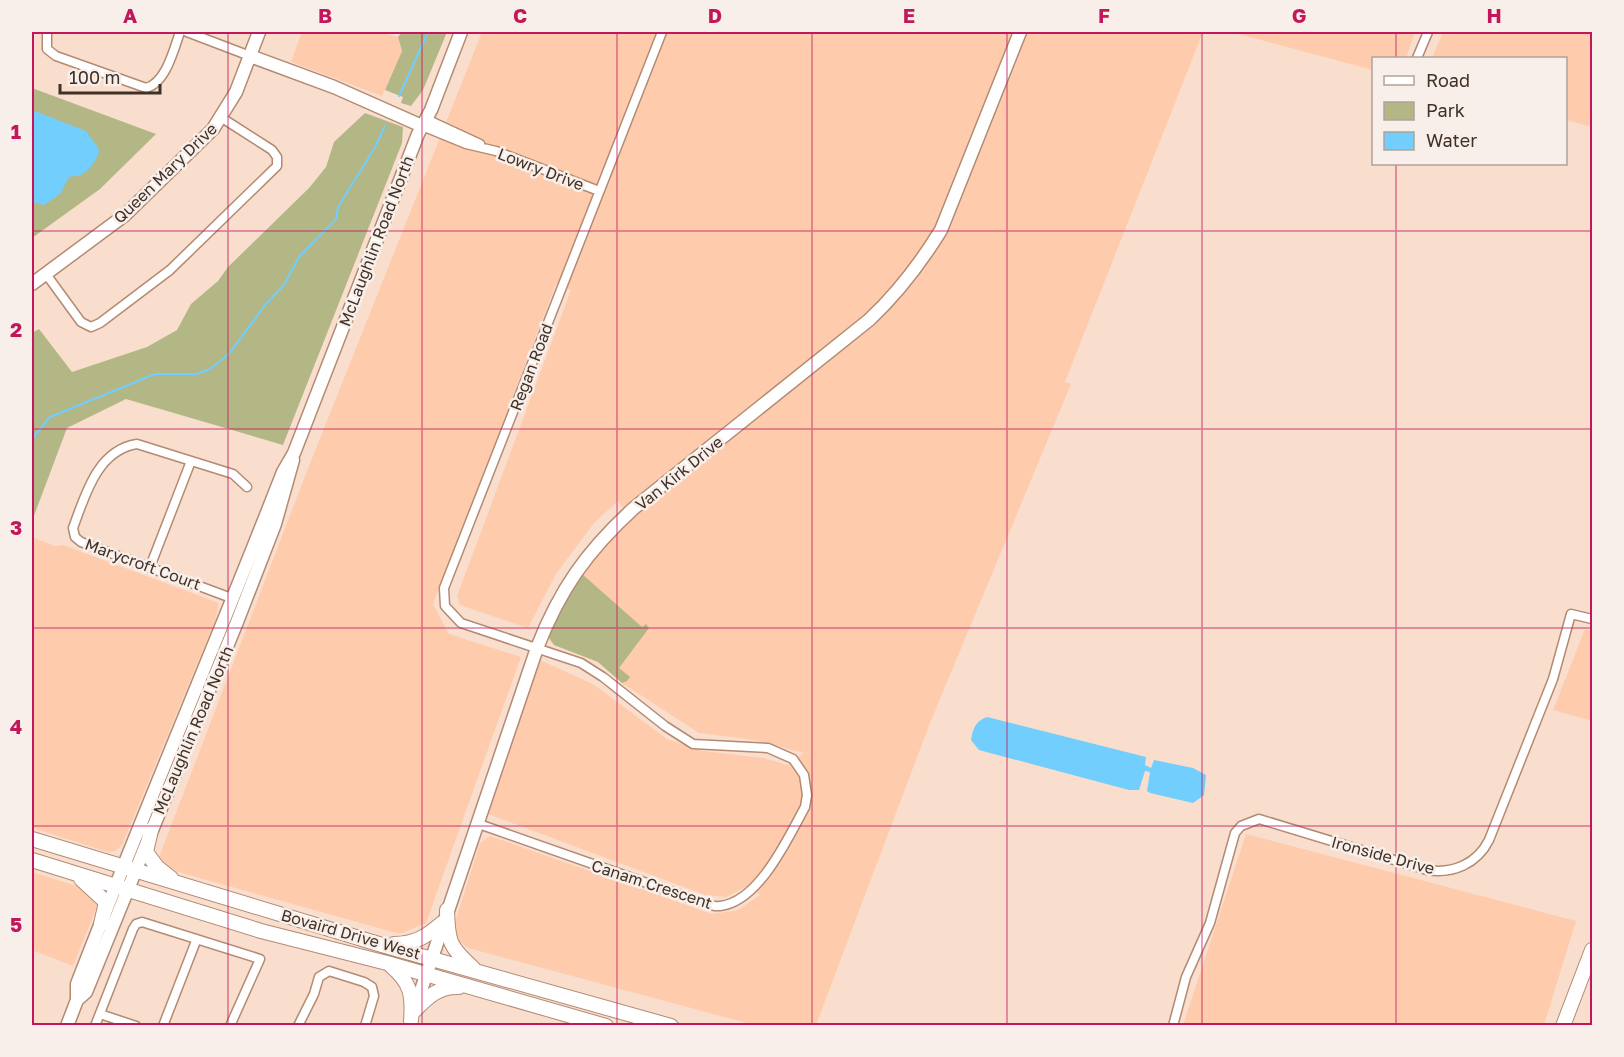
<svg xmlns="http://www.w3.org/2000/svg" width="1624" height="1057" viewBox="0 0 1624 1057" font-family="'Golos Text',sans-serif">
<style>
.built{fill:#feccad}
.green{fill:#b2b785}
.water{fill:#71cefd}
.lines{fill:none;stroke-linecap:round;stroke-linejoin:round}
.stream{stroke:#71cefd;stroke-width:2}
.street-casing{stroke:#b38a72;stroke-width:11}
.secondary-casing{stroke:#b38a72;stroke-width:15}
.primary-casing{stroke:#b38a72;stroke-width:16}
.street{stroke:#fff;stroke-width:8}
.secondary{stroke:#fff;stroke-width:12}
.primary{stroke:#fff;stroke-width:14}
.grid{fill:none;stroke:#c2185b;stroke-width:1.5;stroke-opacity:0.55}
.labels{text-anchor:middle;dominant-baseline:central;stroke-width:5;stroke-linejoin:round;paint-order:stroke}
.street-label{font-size:16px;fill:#413025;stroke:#f8efea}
.neatline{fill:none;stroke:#c2185b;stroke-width:2}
.grid-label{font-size:20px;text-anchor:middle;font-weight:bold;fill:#c2185b}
</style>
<rect width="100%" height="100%" fill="#f9dece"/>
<path class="built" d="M302 32H380L398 37 402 51 382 96 291 62Z
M482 32H1203L1065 382 1071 384 930 723 816 1025H754L468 948 455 938 454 925 480 843 490 836 712 914 738 910 760 895 748 886 726 897 705 895 488 814 540 660 593 684 667 739 703 751 764 758 787 765 804 753 754 740 699 733 622 683 598 662 554 645 549 640 582 574 607 541 632 520 618 501 594 523 556 574 528 628 460 605 457 596 571 290 556 284 433 604 449 634 521 657 426 923 400 934 178 872 169 867 159 857 305 476Z
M1231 32H1415L1406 58H1374L1373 70Z
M1443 32H1592V127L1566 120V58H1432Z
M32 537 55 546 63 545 219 603 215 621 122 845 115 851 108 852 32 828Z
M1585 629 1592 631V721L1553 710Z
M1246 834 1576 921 1544 1025H1183Z
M32 872 83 888 96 900 98 904 73 966 32 950Z"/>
<path class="green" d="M402 32H447L423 90 411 106 401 103 403 97 385 90 402 51 398 37Z
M32 88 156 134 100 189 32 238Z
M365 113 403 127 402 143 283 445 126 399 67 428 32 521V333L39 329 72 372 147 347 177 330 191 304 218 281 228 267 309 188 326 167 334 142Z
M582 574 642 627 646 624 649 628 619 668 630 677 627 681 622 683 598 662 554 645 548 636 559 611Z"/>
<path class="water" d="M32 110 86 131 99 149C99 158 88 173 78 176 75 176 72 176 69 177L60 194 44 205 32 202Z
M987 717 1146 757 1145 765 1151 768 1154 760 1193 768 1206 775 1204 795 1193 803 1150 793 1147 791 1150 772 1145 771 1139 790H1129L979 750 971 740C973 729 975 721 987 717Z"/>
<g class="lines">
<path class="stream" d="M399 96 428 32
M32 439 50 417 155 374H197L210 369 229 354 265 305 284 285 299 257 336 219 338 207 374 149 385 126"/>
<defs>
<path id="street" d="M47 32V49L56 56 146 88C166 83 174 49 180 32
M187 32 250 56
M1417 58 1428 32
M426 119 480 144
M422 126 466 144 496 151 599 191
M46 274 81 322 91 327 100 323 170 270 277 166V157L272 150 222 118
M150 567 191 461
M234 599 81 542 75 537 73 528C85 496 97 450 137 444L233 474 247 487
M476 823 698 901C704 903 713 907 720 906 759 902 788 838 805 807L807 795 804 775 793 759 768 748 693 744 665 726 603 677 581 663 461 623 445 606 444 588 662 32
M100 1014 136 1026
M95 1026 133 929 136 924 142 922 260 959 230 1026
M163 1026 196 941
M298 1026 314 994 319 977 329 971 364 982 372 987 374 996 365 1026
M1173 1026 1186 977 1210 923 1235 833 1241 826 1259 819 1427 870C1453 874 1477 864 1489 840L1553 679 1571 614 1592 619"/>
<path id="secondary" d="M250 56 334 87 422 126
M32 284 125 215 213 129 236 92 259 32
M77 1000 86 992 237 622 275 524 293 460
M414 1011 537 648C560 589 587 551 634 508L869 320C898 293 920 264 941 230L1020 32
M67 1026 77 1000V984C143 813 216 644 283 472L294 453 418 134 431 110 461 32"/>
<path id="primary" d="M151 830 146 852 157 867 171 878
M32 839 382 945 671 1026
M32 860 261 931 387 963 606 1026
M81 879 106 902 101 924
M447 910C448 942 449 946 473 968
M394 944C415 944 427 936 442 923
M391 966C411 983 413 995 411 1021
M413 1012C427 998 438 986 459 987
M1563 1026 1592 950"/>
</defs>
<use href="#street" class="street-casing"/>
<use href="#secondary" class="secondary-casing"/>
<use href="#primary" class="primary-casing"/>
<use href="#street" class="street"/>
<use href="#secondary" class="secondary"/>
<use href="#primary" class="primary"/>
</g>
<path class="grid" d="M228 32V1026M422 32V1026M617 32V1026M812 32V1026M1007 32V1026M1202 32V1026M1396 32V58M1396 164V1026M32 231H1592M32 429H1592M32 628H1592M32 826H1592"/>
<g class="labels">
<g class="street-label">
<text transform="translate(541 169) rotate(21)">Lowry Drive</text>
<text transform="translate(165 173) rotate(-44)">Queen Mary Drive</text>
<text transform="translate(376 241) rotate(-69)">McLaughlin Road North</text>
<text transform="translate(531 367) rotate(-69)">Regan Road</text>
<text transform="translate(679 473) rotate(-39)">Van Kirk Drive</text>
<text transform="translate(143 564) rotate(20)">Marycroft Court</text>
<text transform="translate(193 730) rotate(-67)">McLaughlin Road North</text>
<text transform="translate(1383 855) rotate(15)">Ironside Drive</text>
<text transform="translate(652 884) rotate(18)">Canam Crescent</text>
<text transform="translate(351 934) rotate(16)">Bovaird Drive West</text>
</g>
</g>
<rect width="1624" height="1057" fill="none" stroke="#f8efea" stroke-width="66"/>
<rect x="1372" y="57" width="195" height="108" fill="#f8efea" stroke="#afa39b" stroke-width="1.5"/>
<rect x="1384" y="76" width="30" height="9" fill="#ffffff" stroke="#afa39b" stroke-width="1.5"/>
<text x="1426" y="87" font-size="18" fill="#413025">Road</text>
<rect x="1384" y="102" width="30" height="18" fill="#b2b785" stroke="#afa39b" stroke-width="1.5"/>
<text x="1426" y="117" font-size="18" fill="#413025">Park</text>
<rect x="1384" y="132" width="30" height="18" fill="#71cefd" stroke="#afa39b" stroke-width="1.5"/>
<text x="1426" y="147" font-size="18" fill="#413025">Water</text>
<path d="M60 84v9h100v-9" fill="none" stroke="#413025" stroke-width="3"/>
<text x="69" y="84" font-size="18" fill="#413025" stroke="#f8efea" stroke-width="4.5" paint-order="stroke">100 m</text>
<rect x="33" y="33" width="1558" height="991" class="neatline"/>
<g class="grid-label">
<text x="130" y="23">A</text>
<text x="325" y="23">B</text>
<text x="520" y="23">C</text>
<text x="715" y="23">D</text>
<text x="909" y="23">E</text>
<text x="1104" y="23">F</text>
<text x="1299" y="23">G</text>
<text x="1494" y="23">H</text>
<text x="16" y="139">1</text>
<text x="16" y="337">2</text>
<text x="16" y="535">3</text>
<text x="16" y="734">4</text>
<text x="16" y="932">5</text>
</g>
</svg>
